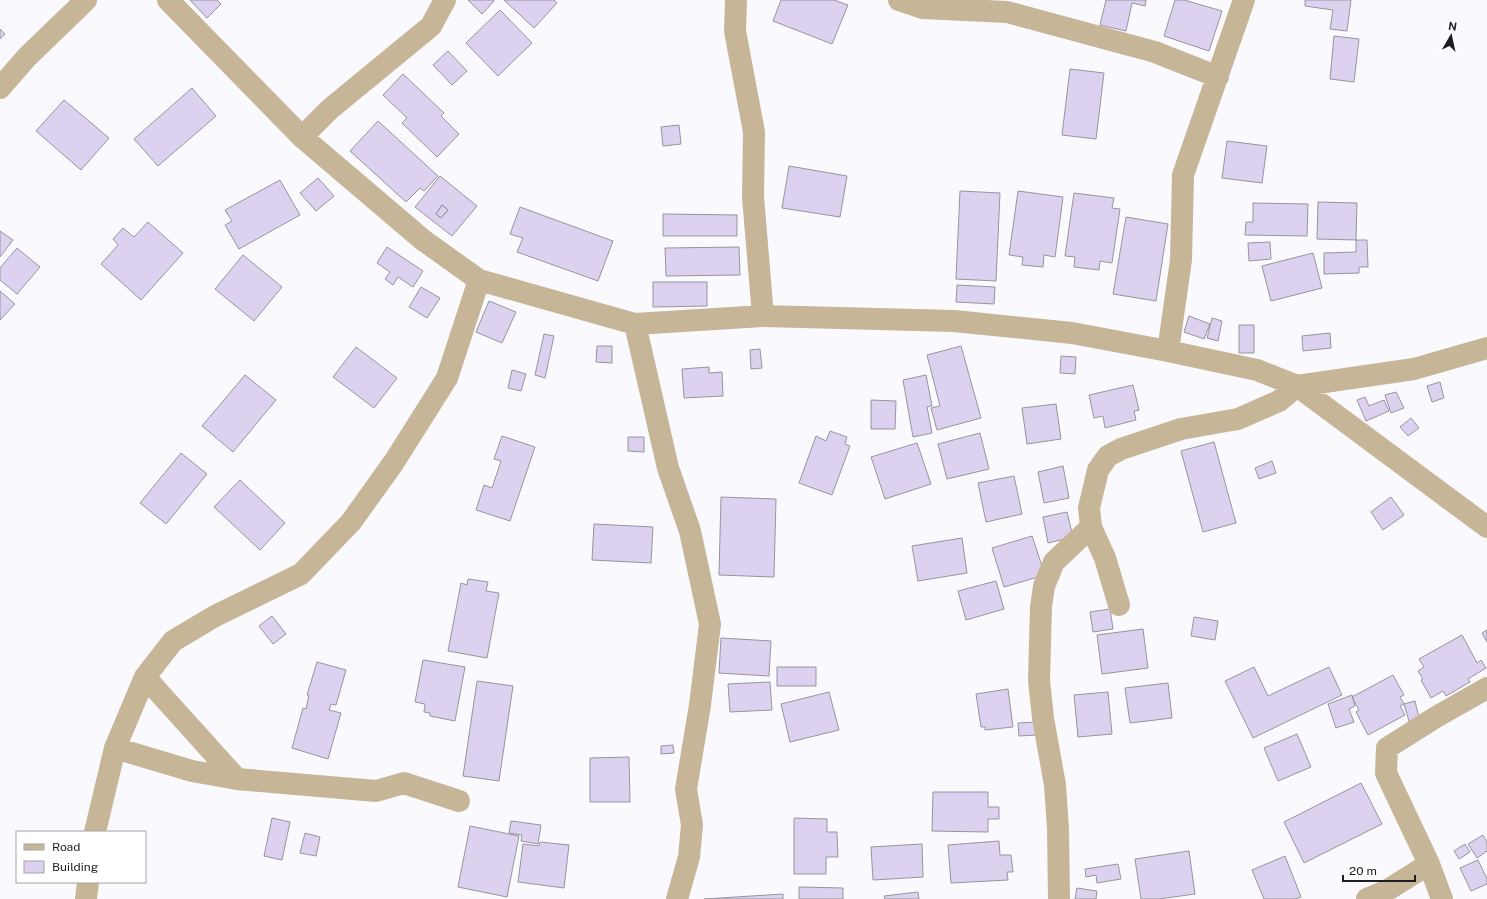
<svg xmlns="http://www.w3.org/2000/svg" width="1487" height="899" viewBox="0 0 1487 899" font-family="'Public Sans',sans-serif">
<style>
.building{fill:#dcd2f0;stroke:#97949e;fill-rule:evenodd}
.lines{fill:none;stroke-linecap:round;stroke-linejoin:round}
.minor{stroke:#c6b697;stroke-width:22}
</style>
<rect width="100%" height="100%" fill="#faf9fd"/>
<path class="building" d="M190 0H217L221 4 207 18Z
M468 0H493L494 1 482 14Z
M504 0H554L557 3 534 28Z
M781 0H834L848 5 832 44 773 21Z
M1106 0H1146L1145 6 1132 3 1126 31 1100 25Z
M1175 0H1184L1222 11 1209 51 1164 36Z
M1305 0H1351L1347 31 1330 29 1333 10 1305 6Z
M500 10 532 43 498 76 466 43Z
M0 29 5 34 0 39Z
M1334 36 1359 39 1354 82 1330 79Z
M448 51 467 71 452 85 433 65Z
M1070 69 1104 73 1096 139 1062 135Z
M403 74 444 113 441 116 459 134 437 157 402 123 407 118 383 95Z
M192 88 216 116 158 166 134 139Z
M64 100 109 138 81 170 36 131Z
M378 121 438 176 424 191 420 188 406 202 350 151Z
M679 125 681 144 663 146 661 127Z
M1227 141 1267 146 1262 183 1222 178Z
M789 166 847 176 840 217 782 208Z
M440 176 477 206 452 236 415 207ZM442 205 448 210 441 218 436 214Z
M318 178 334 196 316 211 300 193Z
M280 180 300 215 239 249 225 225 232 221 225 210Z
M960 191 1000 193 996 281 956 279Z
M1018 191 1063 197 1055 257 1044 255 1043 267 1022 265 1023 257 1009 255Z
M1074 193 1114 198 1112 208 1120 209 1112 263 1100 261 1099 270 1074 267 1075 257 1065 256Z
M1318 202 1357 203 1356 240 1317 239Z
M1253 203 1308 204 1307 236 1245 235 1246 222H1253Z
M442 205 448 210 441 218 436 214Z
M520 207 613 241 598 281 517 252 523 238 510 234Z
M663 214 737 215V236H663Z
M1126 217 1168 224 1156 301 1113 294Z
M148 222 183 253 141 300 101 264 118 245 113 239 123 228 134 237Z
M0 231 13 240 0 257Z
M1356 240H1367L1368 267H1359V273L1324 274V253L1356 252Z
M1270 242 1271 259 1249 261 1248 243Z
M387 247 423 271 413 287 398 277 393 285 385 279 390 272 377 263Z
M739 247 740 275 666 276 665 248Z
M17 248 40 267 17 294 0 280V268Z
M1313 253 1322 288 1271 301 1262 266Z
M243 255 282 287 254 321 215 289Z
M653 282H707V306L653 307Z
M957 285 995 287 994 304 956 302Z
M421 287 440 298 427 318 409 307Z
M0 291 15 304 0 320Z
M489 301 516 312 502 343 476 332Z
M1189 316 1210 324 1204 339 1184 332Z
M1212 318 1222 321 1218 341 1207 338Z
M1239 325H1254V353H1239Z
M1330 333 1331 348 1303 351 1302 336Z
M544 334 554 336 545 378 535 375Z
M597 346H612V363L596 362Z
M961 346 981 418 937 430 931 408 940 406 927 355Z
M356 347 397 378 374 408 333 377Z
M760 349 762 368 751 369 750 350Z
M1061 356 1076 357 1075 374 1060 373Z
M709 367V373L722 372 723 396 684 398 682 369Z
M512 370 526 374 521 391 508 388Z
M245 375 276 400 233 452 202 426Z
M926 375 932 406 927 407 932 433 913 437 903 380Z
M1440 382 1444 398 1432 402 1427 386Z
M1133 385 1139 410 1134 411 1136 420 1105 428 1103 416 1094 418 1089 395Z
M1396 392 1404 408 1391 413 1385 395Z
M1365 397 1369 406 1384 400 1389 411 1366 421 1357 400Z
M871 400 896 401 895 429H871Z
M1056 404 1061 439 1027 444 1022 408Z
M1411 418 1419 428 1408 436 1400 427Z
M830 431 847 437 845 444 850 446 832 495 799 483 816 436 826 441Z
M980 433 989 469 947 479 938 444Z
M502 436 535 447 510 521 476 510 484 485 492 488 501 461 494 459Z
M628 437H644V452L628 451Z
M1214 442 1236 523 1203 532 1181 451Z
M917 443 931 484 885 499 871 457Z
M181 453 207 474 166 524 140 503Z
M1272 461 1276 473 1259 479 1255 468Z
M1063 466 1069 498 1044 503 1038 472Z
M1014 476 1022 514 986 522 978 483Z
M240 480 285 523 260 550 214 507Z
M721 497 776 499 774 577 719 575Z
M1391 497 1404 515 1383 530 1371 512Z
M1067 512 1073 537 1048 543 1043 517Z
M594 524 653 527 651 563 592 560Z
M1032 536 1045 575 1004 587 992 548Z
M962 538 967 573 918 581 912 546Z
M468 579 488 582 486 591 499 593 487 658 448 651 461 583 467 585Z
M996 581 1004 609 966 620 958 591Z
M1110 609 1113 629 1093 632 1090 612Z
M272 616 286 634 273 644 259 626Z
M1194 617 1218 621 1215 640 1191 636Z
M1143 629 1148 668 1102 674 1097 635Z
M1487 630V642L1482 633Z
M1462 635 1477 663 1481 660 1486 668 1468 679 1470 682 1446 696 1443 691 1431 698 1421 680 1423 679 1418 671 1424 667 1419 659Z
M721 638 771 641 769 676 719 673Z
M423 660 465 667 455 721 430 716V713L424 712 425 704 415 702Z
M317 662 346 670 336 705 331 704 329 710 341 713 328 759 292 748 303 708 306 709 309 695H307Z
M777 667H816V686H777Z
M1254 667 1268 696 1329 667 1342 695 1253 738 1225 681Z
M1393 675 1404 695 1400 697 1404 704 1400 706 1405 715 1368 735 1356 712 1359 710 1352 697Z
M477 681 513 686 499 781 463 776Z
M770 682 772 710 730 712 728 684Z
M1168 683 1172 718 1130 723 1125 688Z
M1008 689 1013 727 985 730V727H981L976 694Z
M829 692 839 730 790 742 781 704Z
M1108 692 1112 734 1078 737 1074 695Z
M1352 695 1355 706 1349 709 1354 722 1336 728 1328 704Z
M1415 701 1419 718 1409 721 1404 704Z
M1036 722 1037 735 1019 736 1018 723Z
M1297 734 1311 767 1278 781 1264 748Z
M673 745 674 753 661 754V746Z
M629 757 630 802H590V758Z
M1361 783 1382 824 1304 863 1284 822Z
M933 792H988V807H999V819H988V832L932 831Z
M272 818 290 822 282 860 264 856Z
M794 818 827 819V832H837L838 857H826V874H794Z
M511 821 541 825 538 844 521 841 522 835 509 833Z
M470 826 519 836 507 897 458 887Z
M305 833 320 837 316 856 300 853Z
M1483 835 1487 842V851L1477 858 1468 844Z
M999 841 1000 855H1011L1013 872H1007L1008 880 951 883 948 845Z
M540 842 569 845 564 888 518 882 523 844 539 846Z
M922 844 923 877 873 880 871 847Z
M1465 844 1470 852 1459 859 1454 851Z
M1189 851 1195 894 1159 899H1141L1135 859Z
M1285 856 1301 897 1295 899H1264L1252 870Z
M1478 860 1487 879V884L1471 891 1460 868Z
M1118 864 1121 879 1097 883 1096 875 1086 877 1085 869Z
M799 887 843 888V899H799Z
M1077 888 1097 891 1096 899H1075Z
M918 892 919 899H885L884 896Z
M783 894V899H704Z"/>
<g class="lines">
<path class="minor" d="M168 0 302 137 423 240 479 280 635 324 763 316 954 321 1072 333 1168 351 1257 370 1297 386 1414 369 1487 348
M736 0 735 31 754 132 753 197 763 316
M899 0 923 8 1007 12 1155 52 1218 77
M0 88 27 57 86 0
M302 137 330 109 431 26 445 0
M635 324 668 468 690 531 710 624 700 705 686 789 692 825 689 857 677 899
M1168 351 1181 260 1183 175 1244 0
M1091 527 1105 558 1119 605
M145 677 237 779
M115 748 192 771 237 779 376 791 404 783 459 801
M95 832 115 748 145 677 173 641 215 616 301 574 351 522 394 462 447 378 479 280
M86 899 88 882
M1059 899 1058 829 1055 785 1043 718 1039 680 1041 607 1044 586 1054 562 1091 527 1089 508 1098 470 1108 456 1121 449 1181 429 1238 419 1279 401 1297 386 1487 527
M1367 899 1386 891 1429 864
M1442 899 1429 864 1386 773 1387 748 1436 717 1487 688"/>
</g>
<rect x="16" y="831" width="130" height="52" fill="#ffffff" stroke="#a5a4a6"/>
<rect x="24" y="844" width="20" height="6" fill="#c6b697" stroke="#a5a4a6"/>
<text x="52" y="851" font-size="12" fill="#1d1c20">Road</text>
<rect x="24" y="861" width="20" height="12" fill="#dcd2f0" stroke="#a5a4a6"/>
<text x="52" y="871" font-size="12" fill="#1d1c20">Building</text>
<g transform="translate(1451 36) rotate(9)" stroke="#ffffff" stroke-width="3" paint-order="stroke">
<path d="M0-3L7 15L0 10L-7 15Z" fill="#1d1c20"/>
<text y="-6" font-size="11" font-weight="bold" text-anchor="middle" fill="#1d1c20">N</text>
</g>
<path d="M1343 875v6h72v-6" fill="none" stroke="#1d1c20" stroke-width="2"/>
<text x="1349" y="875" font-size="12" fill="#1d1c20" stroke="#ffffff" stroke-width="3" paint-order="stroke">20 m</text>
</svg>
